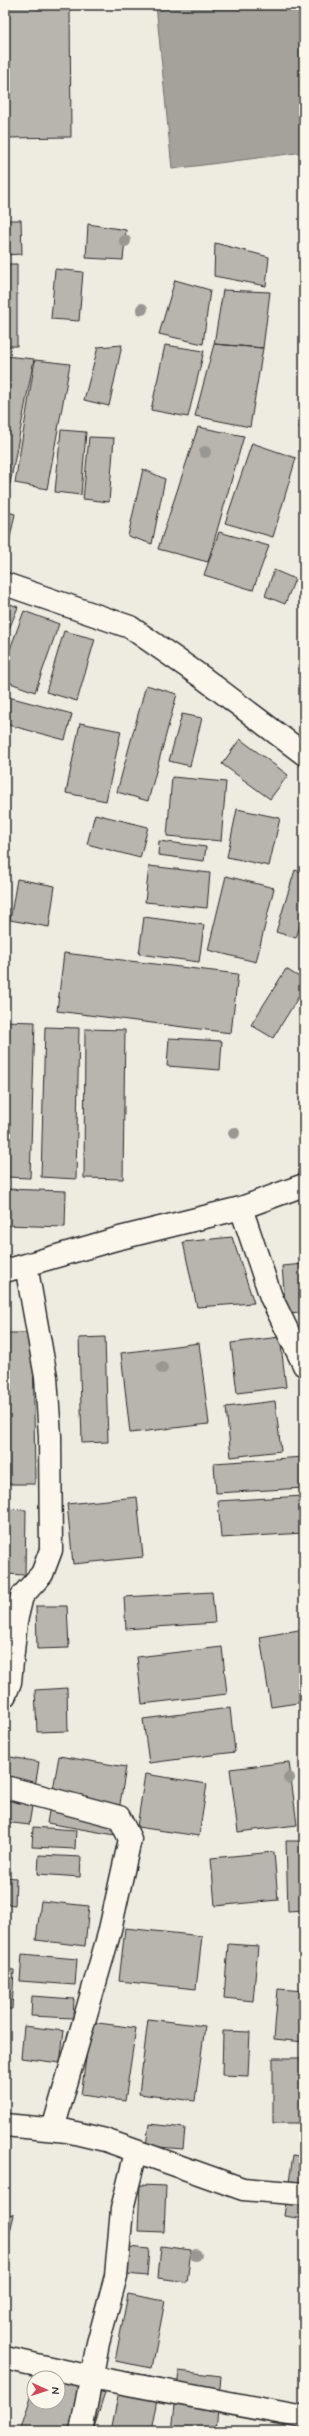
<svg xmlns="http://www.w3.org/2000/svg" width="309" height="2436" viewBox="0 0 309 2436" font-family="Mynerve,sans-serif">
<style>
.water{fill:#a4a29a;stroke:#74726e}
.building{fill:#b8b5ae;stroke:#2b2b2b}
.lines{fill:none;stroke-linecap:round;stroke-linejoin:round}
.minor-casing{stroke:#2b2b2b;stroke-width:25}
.minor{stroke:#fbf7ec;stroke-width:22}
.tree{fill:#999791}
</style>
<rect width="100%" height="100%" fill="#eeebe0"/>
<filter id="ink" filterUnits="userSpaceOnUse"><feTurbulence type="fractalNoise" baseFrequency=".025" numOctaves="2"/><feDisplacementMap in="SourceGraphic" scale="8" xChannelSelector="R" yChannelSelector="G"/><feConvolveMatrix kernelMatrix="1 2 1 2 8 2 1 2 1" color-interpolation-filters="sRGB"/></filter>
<g filter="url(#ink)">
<path class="water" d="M156 5H304V152L172 169Z"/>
<path class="building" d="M70 6 71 137 5 138V7Z
M5 181 7 216H5Z
M5 220H21L22 254 5 255Z
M88 224 126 230 123 260 86 258Z
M215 243 269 257 266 286 214 276Z
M5 264H17V346H5Z
M55 269 83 272 79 321 51 319Z
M175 280 210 290 203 344 159 334Z
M223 290 270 292 263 348 214 344Z
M214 344 263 348 250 427 195 416Z
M122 345 109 406 84 400 98 347Z
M165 345 204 351 188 417 151 410Z
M5 356 34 359 10 484 5 483Z
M35 360 70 364 47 489 15 483Z
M304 409V429L299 428Z
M198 427 244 436 208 562 158 549Z
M61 430 86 432 81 495 55 492Z
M89 437 114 438 109 502 83 499Z
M252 443 296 458 273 537 225 523Z
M143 469 165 479 152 544 128 536Z
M5 511 15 514 5 561Z
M219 532 269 546 253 590 204 575Z
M274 570 295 579 285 604 265 596Z
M5 602 18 607 5 639Z
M24 611 59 624 35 692 5 681V663Z
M64 631 95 639 77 701 46 692Z
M146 685 177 694 148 801 117 792Z
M5 696 72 714 65 740 5 724Z
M182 714 202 718 190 766 169 761Z
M80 723 121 731 106 801 66 793Z
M240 739 288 775 270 799 222 764Z
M172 777 226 782 221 841 167 836Z
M237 809 280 818 269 866 227 857Z
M95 814 148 827 140 858 87 844Z
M159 841 206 847 204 861 158 855Z
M149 866 210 873 207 908 145 902Z
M295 870 304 873V914L296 938 276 932Z
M226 876 274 888 256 962 208 950Z
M17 879 55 886 49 927 10 920Z
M144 917 204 925 199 962 139 954Z
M64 953 238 974 231 1033 57 1011Z
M286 969 304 980V988L273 1038 251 1025Z
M5 1021 35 1022 30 1178 5 1177Z
M45 1027 79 1028 76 1179 41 1177Z
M85 1029 125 1030 123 1179 84 1178Z
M169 1038 222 1041 220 1070 167 1066Z
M5 1189 66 1191 65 1227 5 1225Z
M232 1237 254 1303 197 1307 183 1242Z
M304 1264V1313L286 1314 282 1266Z
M5 1333H33L35 1484H5Z
M105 1337 108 1442 82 1443 79 1338Z
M280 1337 286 1387 237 1393 231 1343Z
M199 1343 209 1424 130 1433 121 1353Z
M275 1401 281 1451 231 1457 226 1407Z
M304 1457V1488L216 1493 214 1463Z
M304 1496V1533L221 1538 218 1501Z
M137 1497 143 1557 73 1564 67 1504Z
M5 1509 26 1510 25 1575 5 1574Z
M212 1592 215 1623 126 1629 124 1597Z
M36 1606H67L69 1648 37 1649Z
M304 1629V1702L271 1707 260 1637Z
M222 1647 227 1694 142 1704 137 1657Z
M67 1688 68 1731 37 1732 35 1690Z
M230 1708 235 1752 149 1763 143 1719Z
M5 1756 39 1762 29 1825 5 1822Z
M59 1756 126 1767 115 1835 47 1823Z
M289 1762 297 1825 238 1832 230 1769Z
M145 1774 207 1784 199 1836 137 1827Z
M33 1827 76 1830 75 1849 32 1847Z
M286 1841H302L304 1910 288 1911Z
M274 1852 278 1900 215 1906 211 1858Z
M39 1855 81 1857 80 1877 38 1874Z
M5 1877 16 1878 15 1905 5 1904Z
M41 1901 89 1906 85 1946 36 1940Z
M125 1928 202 1936 196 1989 119 1981Z
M228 1944 258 1946 253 2001 224 1998Z
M22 1954 77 1959 75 1985 20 1981Z
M5 1969 14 1970 12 2009H5Z
M278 1989 304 1991V2042L274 2039Z
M32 1996 74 1999 73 2018 31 2016Z
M148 2019 205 2026 195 2101 139 2094Z
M91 2022 136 2028 125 2101 81 2095Z
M24 2026 64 2031 60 2063 21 2058Z
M223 2031 250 2032 248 2076 222 2075Z
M273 2058H304V2123H273Z
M149 2124 185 2128 183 2149 146 2146Z
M293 2155 304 2157V2219L284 2216Z
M140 2185 166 2186 164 2232 138 2231Z
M5 2213 14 2215 5 2252Z
M161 2246 191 2250 187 2282 158 2278Z
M129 2247 149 2249 147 2276 127 2274Z
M128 2294 165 2301 152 2368 115 2361Z
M123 2371 161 2378 151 2431H111Z
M179 2371 221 2376 216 2431H172Z
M39 2372 105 2393 93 2431H20L34 2387V2402H58V2378H37Z"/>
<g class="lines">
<defs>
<path id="minor" d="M5 584 130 627 202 677 304 754
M241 1208 271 1297 304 1365
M5 1271 116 1239 241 1208 304 1185
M5 1695 10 1682 16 1621 22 1596 42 1574 51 1550 50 1436 46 1377 26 1265
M5 1787 119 1817 130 1839 109 1934 53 2129
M5 2125 67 2131 105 2140 243 2189 304 2194
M5 2358 91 2377 304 2417
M81 2431 98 2343 116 2276 122 2209 136 2152"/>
</defs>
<use href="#minor" class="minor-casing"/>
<use href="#minor" class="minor"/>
</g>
<g class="tree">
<circle cx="125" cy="241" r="6"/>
<circle cx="142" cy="309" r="6"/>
<circle cx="205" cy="452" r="6"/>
<circle cx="234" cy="1133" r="6"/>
<circle cx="162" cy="1368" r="6"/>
<circle cx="289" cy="1778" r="6"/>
<circle cx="196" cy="2255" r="6"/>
</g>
</g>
<rect width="309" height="2436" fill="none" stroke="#fbf7ec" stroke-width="20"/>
<rect x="10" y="10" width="289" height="2416" fill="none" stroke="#2b2b2b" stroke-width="1.5" filter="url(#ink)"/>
<g transform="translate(46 2390) rotate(93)"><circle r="19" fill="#fbf7ec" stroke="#a8a59f"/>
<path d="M0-3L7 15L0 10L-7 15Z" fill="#d1495b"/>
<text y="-6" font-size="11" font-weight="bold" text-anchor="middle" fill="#2b2b2b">N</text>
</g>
</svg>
